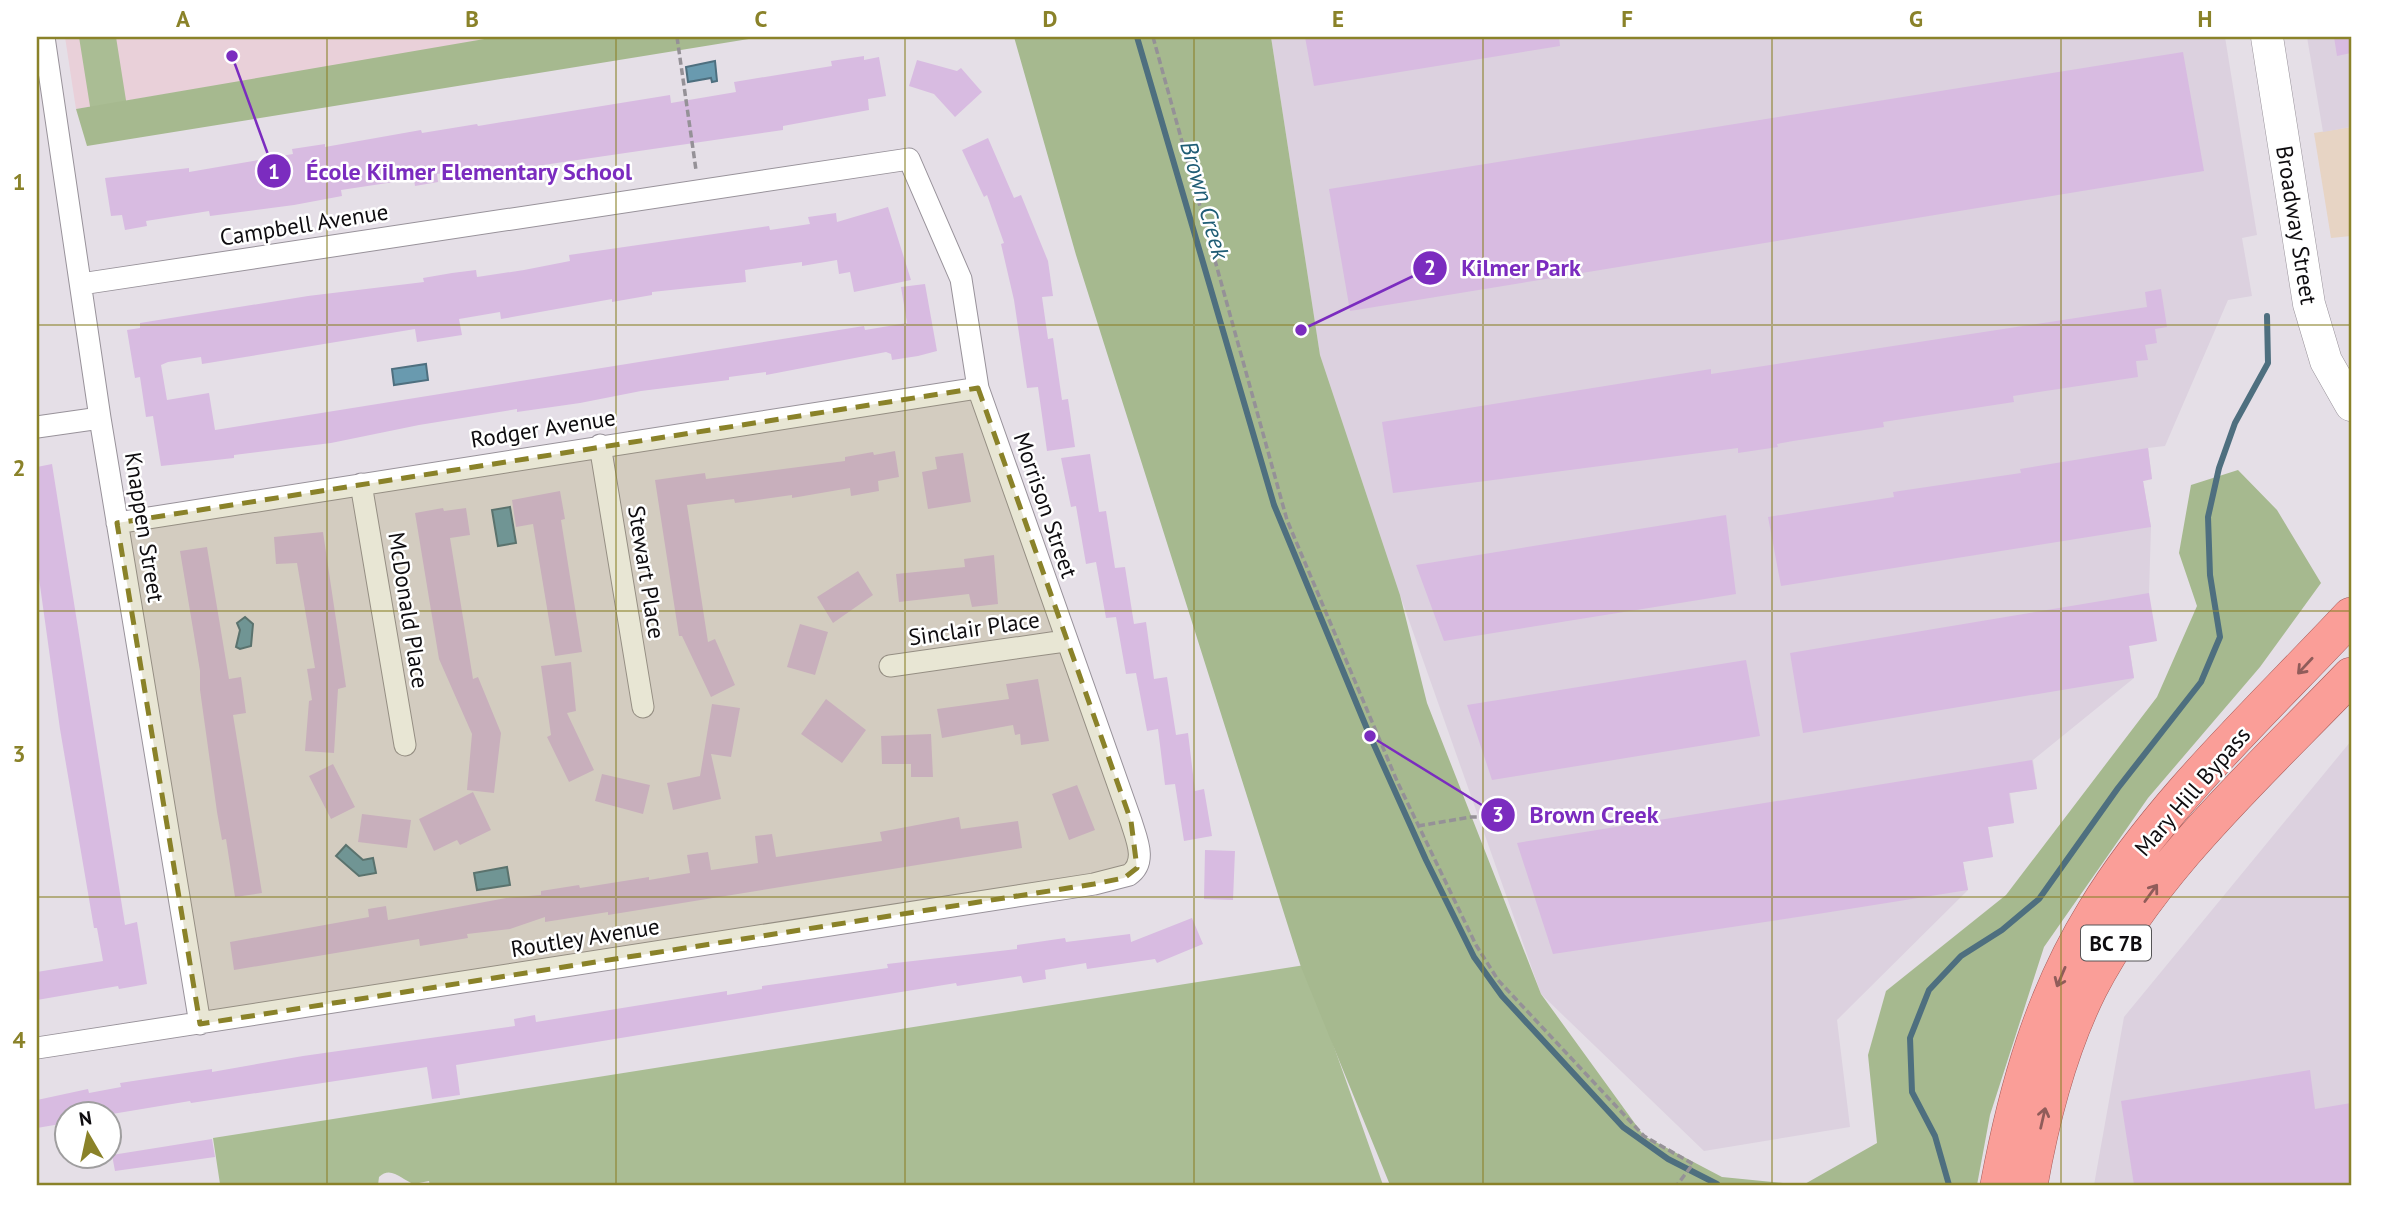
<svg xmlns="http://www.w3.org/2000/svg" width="2388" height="1222" viewBox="0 0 2388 1222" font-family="'PT Sans',sans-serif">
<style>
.commercial{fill:#e7d4c4}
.built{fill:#dcd1df}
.education{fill:#e9d0d9}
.green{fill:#aabd94}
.forest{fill:#a6b98f}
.water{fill:#699aaf;stroke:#4e6f7f;stroke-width:2}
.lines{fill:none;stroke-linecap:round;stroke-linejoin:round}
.stream{stroke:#4e6f7f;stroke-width:6}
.building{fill:#d8bbe1}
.minor-casing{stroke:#98929a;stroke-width:23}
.secondary-casing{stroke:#98929a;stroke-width:33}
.trunk-casing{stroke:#a65b58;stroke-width:38}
.path{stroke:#959197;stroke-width:3.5;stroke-dasharray:7 3.5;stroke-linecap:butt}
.minor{stroke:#fff;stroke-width:21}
.secondary{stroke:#fff;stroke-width:32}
.trunk{stroke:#fa9e98;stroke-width:37}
.oneway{stroke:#905c5a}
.marked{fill:#8a8229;fill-opacity:0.2;stroke:#8a8229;stroke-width:5;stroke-dasharray:14 9;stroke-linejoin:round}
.grid{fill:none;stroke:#8a8229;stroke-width:2;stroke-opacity:0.55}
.labels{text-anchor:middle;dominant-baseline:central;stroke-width:5;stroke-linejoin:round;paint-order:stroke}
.shield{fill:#fff;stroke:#565557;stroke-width:2}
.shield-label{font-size:21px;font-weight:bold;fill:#0e0c0f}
.street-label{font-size:23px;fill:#0e0c0f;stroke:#fff}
.water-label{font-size:24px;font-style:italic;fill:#1f5d75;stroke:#fff}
.leader{fill:none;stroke:#7b2cbf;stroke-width:2.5}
.callout-dot{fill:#7b2cbf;stroke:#fff;stroke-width:2.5}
.mark-label{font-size:21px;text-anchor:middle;font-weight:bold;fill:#fff}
.callout-label{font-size:24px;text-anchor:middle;font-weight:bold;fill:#7b2cbf;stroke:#fff;stroke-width:5;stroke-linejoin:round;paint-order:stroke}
.neatline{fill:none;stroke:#8a8229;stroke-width:2.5}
.grid-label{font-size:23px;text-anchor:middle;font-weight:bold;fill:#8a8229}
</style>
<rect width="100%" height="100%" fill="#e5dfe7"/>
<path class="commercial" d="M2351 127V236L2331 238 2314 133Z"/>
<path class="built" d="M1271 37H2225L2257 235 2242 238 2252 296 2228 300 2165 446 2148 448 2152 479 2143 481 2151 527 2149 593 2129 646 2134 678 2033 760 2037 789 2010 793 2014 823 1988 827 1993 857 1963 862 1968 890 1837 1020 1850 1127 1704 1151 1541 994 1400 595 1320 355Z
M2307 37H2351V127L2323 132Z
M2351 741V1185H2094L2124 1017Z"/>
<path class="education" d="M65 37H508L76 109Z"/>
<path class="green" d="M79 37H116L128 113 92 119Z
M1305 965 1383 1185H430L429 1181 414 1184C402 1180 391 1165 379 1177L378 1185H216L220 1184 213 1138Z"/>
<path class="forest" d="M496 37H761L87 146 76 109Z
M1014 37H1271L1320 355 1400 595 1427 703 1541 994 1644 1136 1722 1177 1803 1185 1877 1143 1868 1055 1886 991 2006 895 2157 697 2197 606 2179 553 2191 485 2238 470 2277 510 2321 583 2260 667 2148 798 2044 947 1990 1115 1977 1185H1390L1301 967 1076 255Z"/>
<path class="water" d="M715 61 717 81 712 82 711 78 688 82 686 67Z
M426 364 428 380 394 385 392 369Z
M510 507 516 543 498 546 492 510Z
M245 617 253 624 251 646 240 649 236 647 240 630 237 623Z
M346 845 363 860 373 858 376 873 359 876 336 856Z
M507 867 510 885 477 890 474 873Z"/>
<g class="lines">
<path class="stream" d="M1137 37 1274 505 1370 736 1426 860 1474 957 1502 996 1623 1127 1668 1159 1717 1184
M1949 1185 1935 1136 1912 1092 1910 1038 1929 990 1961 956 2002 930 2039 899 2118 788 2201 682 2220 637 2210 575 2208 517 2219 468 2235 423 2268 363 2267 316"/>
</g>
<path class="building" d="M1305 37H1559L1560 46 1314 86Z
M2334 37H2351V53L2337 56Z
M2183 52 2204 171 1350 311 1329 189Z
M864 56V60L879 57 886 96 868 99 869 110 783 126V130L509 170V166H493L437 174 438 182 415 186 414 179 341 190 342 196 294 205 210 216 209 211 146 221 147 226 125 230 122 215 111 216 105 178 189 168V172L293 154 292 149 325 144V147L421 130 422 133 477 124 478 126 670 95 671 103 736 92 734 82 832 66 831 61Z
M917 60 957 71 961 68 982 92 955 117 934 94 909 86Z
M988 138 1014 198 1021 195 1048 261 1053 296 1042 297 1048 339 1053 338 1062 400 1068 399 1075 447 1047 451 1038 387 1027 388 1014 300 1001 244 1004 243 987 195 984 197 962 150Z
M888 207 911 280 854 292 850 272 839 274 837 260 802 266V262L745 270 746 282 652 292V295L612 302V299L501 319 500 312 459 319 462 335 417 342 415 329 202 364 201 357 168 362 161 365 167 400 209 393 215 430 265 422 864 326 865 330 907 323 901 287 925 284 937 351 918 356 892 360 891 354 886 352 766 375V372L729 377V380L641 391 580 403 517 412V409L419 425 331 443 234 455V458L161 466 153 416 146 417 140 377 135 378 127 330 140 328V323L308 296 424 282 423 278 452 273 476 270 477 277 524 270 570 261 569 255 769 226 770 230 810 224 808 217 836 213 837 222Z
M2161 289 2167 327 2155 329 2157 343 2145 345 2148 360 2136 361 2138 377 2013 396 2014 402 1883 422 1884 427 1793 441 1777 444 1778 447 1738 453V448L1393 493 1382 422 1711 369V374L2147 307 2145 292Z
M2148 448 2152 479 2143 481 2151 527 1781 586 1768 517 1894 497 1893 492 2021 473 2020 469Z
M895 451 899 477 878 481 879 491 851 496 850 488 792 498V495L735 503 734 499 687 505 708 642 715 639 735 685 711 697 682 636H679L655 480 705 473 706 479 845 461V457L873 452 874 455Z
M963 453 971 502 928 509 922 472 937 469 935 457Z
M1090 454 1099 512 1106 511 1115 568 1125 567 1134 624 1146 622 1154 679 1167 677 1176 735 1188 733 1195 791 1204 789 1212 836 1184 841 1175 784 1165 785 1158 729 1147 731 1136 673 1126 674 1116 617 1106 618 1096 562 1086 564 1076 506 1071 507 1061 458Z
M52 464 125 925 137 922 147 984 119 989 118 986 37 1000V972L103 961 97 928H94L60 729 37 564V467Z
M560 491 565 519 561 520 582 652 555 656 533 524 516 527 512 500Z
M443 508 444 511 466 508 470 535 450 538 473 679 478 677 501 733 494 793 467 790 472 734 439 659 415 513Z
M1726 515 1736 594 1444 641 1416 565Z
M323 532 346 687 338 689 334 753 305 751 309 701 312 700 307 669 315 668 297 563 276 564 274 537Z
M207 547 229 679 241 677 246 713 233 715 262 893 235 897 226 839 222 840 217 812 200 690V671L180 551Z
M994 555 998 604 972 607 969 594 899 602 896 574 965 567 964 559Z
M858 571 873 595 833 623 817 597Z
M2149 593 2157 641 2129 646 2134 678 1803 733 1790 653Z
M800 624 828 632 815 675 787 667Z
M1746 660 1760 736 1492 780 1467 705Z
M571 662 576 711 567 713 594 770 569 782 547 737 551 735 541 666Z
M1038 679 1049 741 1021 745 1020 734 1015 735 1013 725 942 738 937 709 1009 699 1006 684Z
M826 699 866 730 842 763 801 734Z
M712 704 740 708 731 757 711 754 721 799 673 810 667 783 700 776Z
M931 734 933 777H911V764H882L881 736Z
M2032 760 2037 789 2009 793 2014 823 1988 827 1993 857 1963 862 1968 890 1824 913 1553 954 1517 843Z
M333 764 355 807 331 819 309 776Z
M602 774 650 785 643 814 595 801Z
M1077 785 1095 830 1069 840 1052 794Z
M473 792 491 830 460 845 457 840 434 851 419 819Z
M362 814 411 820 407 848 358 842Z
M959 817 961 829 1018 821 1022 848 608 915V912L545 922V917L510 929 467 934 468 938 420 946 419 939 234 970 230 942 369 917 368 909 386 906 388 920 506 898 541 895V891L579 885 580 888 649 877V880L690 873 687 855 708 852 711 870 758 863 755 836 772 834 776 857 882 841 880 832Z
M1205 850 1235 851 1233 900 1204 899Z
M1192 918 1203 944 1157 963 1155 959 1087 969 1086 963 1045 970 1046 979 1023 983 1021 976 957 986 956 983 456 1065 460 1095 432 1099 427 1067 191 1103 190 1101 112 1114H66V1123L37 1128V1100L88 1089 89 1093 121 1087 120 1083 212 1069V1072L303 1056 515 1026 514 1019 535 1015 536 1022 727 991V995L762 989V986L888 968 887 964 1017 949V945L1065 938 1066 942 1130 934 1131 942Z
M2310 1070 2315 1109 2351 1103V1185H2134L2121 1101Z
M212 1139 215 1157 115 1171 112 1155Z"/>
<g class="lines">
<defs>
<path id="minor" d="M44 37 100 418 200 1024
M37 427 100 418
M600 445 643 707
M361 484 405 745
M117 523 978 388
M890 666 1065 641
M37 1048 1094 884 1129 875C1148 862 1136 838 1131 821L978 388 961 279 909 159 81 284"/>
<path id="secondary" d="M2267 37 2309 304 2326 361 2351 405"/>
<path id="trunk" d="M1999 1185C2017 1089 2043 996 2095 912 2160 804 2265 708 2351 616
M2029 1185C2041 1117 2058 1050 2089 988 2152 867 2258 773 2351 676"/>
</defs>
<use href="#minor" class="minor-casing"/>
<use href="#secondary" class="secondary-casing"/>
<use href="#trunk" class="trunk-casing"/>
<path class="path" d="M677 37 696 170
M1153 37 1287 520 1397 781 1476 945 1498 980 1644 1136 1693 1164 1677 1185
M1418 826 1471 817H1496"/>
<use href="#minor" class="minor"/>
<use href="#secondary" class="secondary"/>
<use href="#trunk" class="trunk"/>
</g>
<defs><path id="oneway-shaft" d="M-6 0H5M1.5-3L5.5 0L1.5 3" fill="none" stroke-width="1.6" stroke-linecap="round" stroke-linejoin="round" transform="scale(1.75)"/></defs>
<g class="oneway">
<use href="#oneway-shaft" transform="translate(2305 666) rotate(133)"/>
<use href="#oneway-shaft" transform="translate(2151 893) rotate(-54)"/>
<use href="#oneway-shaft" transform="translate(2061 977) rotate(113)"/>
<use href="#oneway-shaft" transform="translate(2043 1118) rotate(-77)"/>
</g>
<path class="marked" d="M978 388 1131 821 1137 868 1124 878 1094 884 200 1024 117 523Z"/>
<path class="grid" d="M327 37V1185M616 37V1185M905 37V1185M1194 37V1185M1483 37V1185M1772 37V1185M2061 37V1185M37 325H2351M37 611H2351M37 897H2351"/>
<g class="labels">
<rect class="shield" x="2081" y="925.5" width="70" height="35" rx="5"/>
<g class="shield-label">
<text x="2116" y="943">BC 7B</text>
</g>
<g class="street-label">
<text transform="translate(304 224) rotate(-9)">Campbell Avenue</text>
<text transform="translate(2297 225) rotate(81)">Broadway Street</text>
<text transform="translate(543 428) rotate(-9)">Rodger Avenue</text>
<text transform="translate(1046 505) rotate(71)">Morrison Street</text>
<text transform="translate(145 527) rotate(81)">Knappen Street</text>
<text transform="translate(647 572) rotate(81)">Stewart Place</text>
<text transform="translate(409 610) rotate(81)">McDonald Place</text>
<text transform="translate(974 628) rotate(-8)">Sinclair Place</text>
<text transform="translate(2192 791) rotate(-49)">Mary Hill Bypass</text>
<text transform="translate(585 937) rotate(-9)">Routley Avenue</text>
</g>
<g class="water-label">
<text transform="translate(1205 200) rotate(74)">Brown Creek</text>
</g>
</g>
<path class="leader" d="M232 56L274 171M1301 330L1430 268M1370 736L1498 815"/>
<g class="callout-dot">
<circle cx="232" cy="56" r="7"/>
<circle cx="1301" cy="330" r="7"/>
<circle cx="1370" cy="736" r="7"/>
<circle cx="274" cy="171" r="18"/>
<circle cx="1430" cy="268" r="18"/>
<circle cx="1498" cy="815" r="18"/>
</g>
<g class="mark-label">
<text x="274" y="179">1</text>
<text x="1430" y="275">2</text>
<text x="1498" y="822">3</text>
</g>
<g class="callout-label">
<text x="469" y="180">École Kilmer Elementary School</text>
<text x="1521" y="276">Kilmer Park</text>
<text x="1594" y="823">Brown Creek</text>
</g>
<rect width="2388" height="1222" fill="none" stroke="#ffffff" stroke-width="77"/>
<g transform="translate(88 1135) rotate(351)"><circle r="33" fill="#ffffff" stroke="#9f9e9f" stroke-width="2"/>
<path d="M0-5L12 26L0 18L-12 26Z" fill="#8a8229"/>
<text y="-10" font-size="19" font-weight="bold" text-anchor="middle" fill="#0e0c0f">N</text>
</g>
<rect x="38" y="38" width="2312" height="1146" class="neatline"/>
<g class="grid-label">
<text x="183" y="27">A</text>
<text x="472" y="27">B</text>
<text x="761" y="27">C</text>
<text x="1050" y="27">D</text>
<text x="1338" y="27">E</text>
<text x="1627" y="27">F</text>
<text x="1916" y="27">G</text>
<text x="2205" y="27">H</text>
<text x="19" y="190">1</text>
<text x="19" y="476">2</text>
<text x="19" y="762">3</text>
<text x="19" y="1048">4</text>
</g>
</svg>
